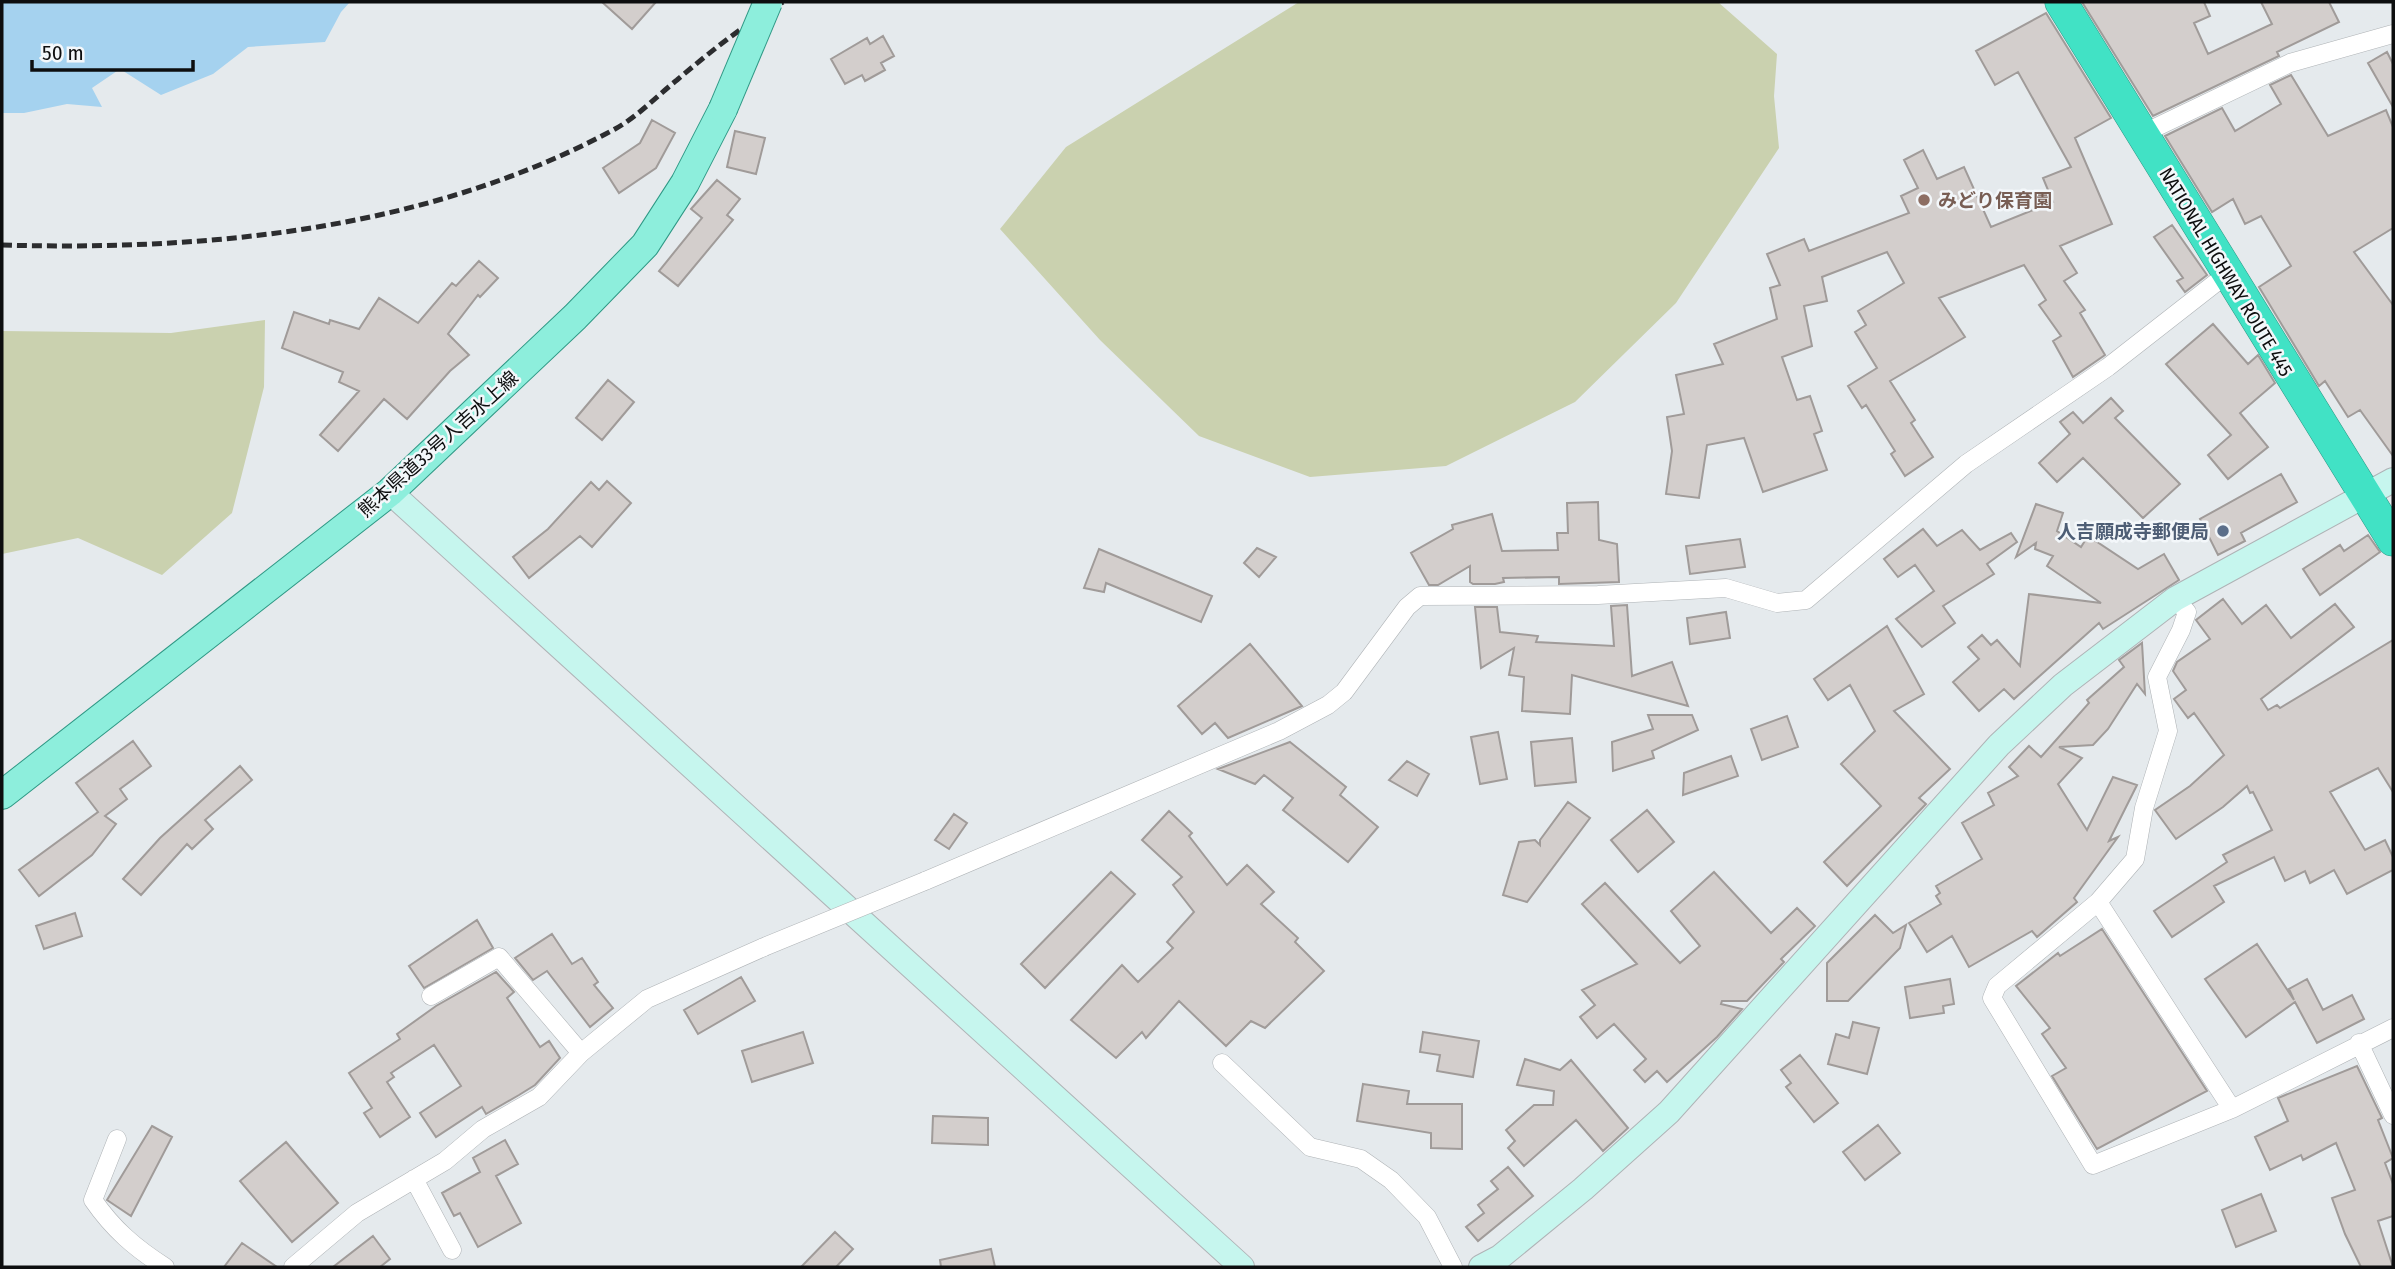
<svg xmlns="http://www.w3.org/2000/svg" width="2395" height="1269" viewBox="0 0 2395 1269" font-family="'Fira Sans Condensed','Noto Sans JP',sans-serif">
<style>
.green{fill:#cad1af}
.water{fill:#a5d2ef}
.building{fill:#d3cecc;stroke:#a09b99;stroke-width:2}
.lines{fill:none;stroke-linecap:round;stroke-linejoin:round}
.street-casing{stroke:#afb3b6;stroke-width:19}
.secondary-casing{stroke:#afb3b6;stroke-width:26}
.primary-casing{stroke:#2f9885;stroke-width:30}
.highway-casing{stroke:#2f9885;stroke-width:33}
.street{stroke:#fff;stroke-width:18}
.secondary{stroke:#c6f6ee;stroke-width:24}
.primary{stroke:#8deedc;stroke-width:28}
.highway{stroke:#41e2c5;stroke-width:32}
.rail{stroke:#2c2d2f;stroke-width:5;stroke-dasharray:10 5;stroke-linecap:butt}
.street-bridge-casing{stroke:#afb3b6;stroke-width:19;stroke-linecap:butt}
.primary-bridge-casing{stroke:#2f9885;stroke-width:30;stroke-linecap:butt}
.street-bridge{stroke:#fff;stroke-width:18}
.primary-bridge{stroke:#8deedc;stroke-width:28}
.education-dot{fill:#8d6e63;stroke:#f3f7fa;stroke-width:2.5}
.service-dot{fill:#5c6f8a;stroke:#f3f7fa;stroke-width:2.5}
.labels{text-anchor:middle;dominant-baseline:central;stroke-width:5;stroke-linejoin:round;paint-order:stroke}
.education-label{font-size:19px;font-weight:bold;fill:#785e54;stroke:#f3f7fa;text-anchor:start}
.street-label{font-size:19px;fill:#0d0e0f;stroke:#f3f7fa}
.service-label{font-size:19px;font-weight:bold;fill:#4e5e75;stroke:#f3f7fa;text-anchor:end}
</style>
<rect width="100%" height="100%" fill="#e5eaed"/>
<path class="green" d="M1299 2H1718L1777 54 1774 96 1779 148 1676 303 1575 402 1446 466 1310 477 1199 436 1100 340 1000 229 1066 147Z
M265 320 264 387 232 513 162 575 78 538 2 554V331L171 333Z"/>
<path class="water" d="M2 2H350L341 12 325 42 248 47 213 74 161 95 120 69 92 88 102 107 67 104 24 113H2Z"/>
<path class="building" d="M602 2H656L632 29Z
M2082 2H2204L2210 16 2194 23 2208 54 2272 24 2261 2H2329L2339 22 2277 52 2279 56 2153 116Z
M2046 13 2111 118 2075 138 2112 224 2060 246 2077 273 2064 281 2085 310 2080 313 2105 355 2073 377 2053 341 2061 336 2039 305 2046 300 2024 265 1939 298 1965 337 1890 381 1915 420 1911 423 1933 457 1905 476 1891 454 1895 451 1866 405 1862 408 1848 386 1877 368 1855 332 1866 325 1858 311 1904 283 1887 252 1822 277 1827 301 1804 306 1812 346 1782 357 1797 400 1810 396 1822 431 1814 434 1827 470 1763 492 1744 438 1707 445 1699 498 1666 494 1672 451 1667 417 1684 414 1676 375 1723 364 1714 344 1777 319 1770 288 1780 285 1767 254 1804 239 1809 251 1909 213 1901 196 1918 188 1904 160 1923 150 1937 179 1964 167 1991 227 2053 202 2043 178 2071 167 2018 72 1995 85 1976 51Z
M883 36 894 56 881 63 885 70 865 81 862 75 845 84 831 59 867 38 870 44Z
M2387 52 2393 64V107L2368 63Z
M2291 75 2328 136 2386 110 2393 127V228L2354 252 2393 305V456L2360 410 2348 417 2325 381 2319 386 2259 287 2291 266 2261 216 2245 224 2233 199 2212 212 2165 136 2222 108 2235 131 2281 104 2270 85Z
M652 120 675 133 656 168 619 193 603 168 640 143Z
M735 131 765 138 756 174 727 167Z
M717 180 740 199 727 215 733 220 678 286 659 271 702 218 691 209Z
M2172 225 2207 275 2185 292 2177 281 2183 278 2154 237Z
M479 261 498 278 480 297 478 295 448 334 469 355 450 371 407 419 384 399 338 451 320 435 359 391 339 382 343 372 282 348 294 312 329 324 330 320 359 329 379 298 418 323 452 283 456 286Z
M2213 324 2248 364 2258 355 2275 383 2240 413 2268 447 2228 479 2208 455 2231 435 2166 364Z
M608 380 634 402 602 440 576 418Z
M2111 398 2123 411 2115 418 2180 484 2143 518 2083 458 2057 482 2039 463 2070 434 2060 422 2073 412 2083 423Z
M2281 474 2297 502 2241 533 2245 541 2218 555 2200 519Z
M607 481 631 503 592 547 580 536 529 578 513 557 548 529 591 482 599 490Z
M1598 502 1599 540 1617 544 1619 582 1559 584V577L1503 578 1504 582 1495 584H1473L1470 582V566L1438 585H1429L1411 553 1453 529 1452 525 1492 514 1502 551 1558 550 1557 533H1568L1567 503Z
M2036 504 2063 513 2057 531 2081 547 2088 536 2138 569 2164 554 2179 580 2103 629 2099 623 2014 699 2004 689 1979 711 1953 682 1979 659 1968 647 1982 635 1991 645 1997 640 2020 666 2029 594 2101 603 2047 566 2053 556 2035 549 2036 543 2016 557Z
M1923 529 1937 546 1962 530 1980 550 2011 533 2017 542 1987 564 1994 574 1943 606 1955 623 1922 647 1896 619 1934 591 1915 565 1898 577 1884 559Z
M2368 535 2380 552 2320 595 2303 569 2340 545 2344 551Z
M1740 539 1745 567 1690 574 1686 546Z
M1257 548 1276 557 1259 577 1244 563Z
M1099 549 1212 596 1201 622 1106 583 1104 592 1084 588Z
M2223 599 2242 624 2266 605 2291 638 2335 604 2354 627 2261 699 2268 710 2277 705 2280 708 2393 640V792L2378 768 2330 792 2365 850 2385 840 2393 857V870L2347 894 2334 870 2310 883 2305 871 2285 881 2274 857 2214 886 2224 902 2172 937 2154 911 2227 862 2223 855 2272 830 2253 792 2250 793 2247 786 2223 807 2176 839 2155 810 2190 786 2224 755 2194 713 2188 718 2174 699 2186 690 2173 671 2177 662 2210 639 2196 620Z
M1627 605 1632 676 1672 662 1688 706 1572 675 1570 714 1522 711 1524 677 1509 675 1514 648 1481 668 1475 607H1497L1500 632 1538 636 1536 642 1614 646 1611 606Z
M1726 612 1730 638 1690 644 1687 618Z
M1887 626 1924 694 1894 711 1950 769 1919 798 1926 804 1847 886 1824 862 1881 806 1841 764 1875 731 1850 685 1828 700 1814 679Z
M2142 643 2145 694 2137 684 2108 729 2093 745 2059 747 2082 758 2058 784 2087 830 2113 777 2137 785 2109 841 2118 837 2074 898 2077 902 2037 937 2032 931 1969 967 1952 936 1927 952 1909 923 1941 904 1936 896 1940 893 1936 886 1982 859 1962 823 1994 805 1988 793 2018 776 2009 767 2029 746 2041 757 2089 703 2087 700 2124 667 2119 660Z
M1250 644 1302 706 1228 738 1215 723 1202 734 1178 706Z
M1648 715H1692L1698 730 1652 751 1654 758 1613 771 1612 742 1653 729Z
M1787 716 1798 747 1762 760 1751 729Z
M1498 732 1507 779 1480 784 1471 737Z
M1572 738 1576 782 1535 786 1531 742Z
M133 741 151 766 120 789 127 799 105 816 116 824 92 855 39 896 19 870 98 812 76 783Z
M1290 742 1346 787 1340 795 1378 827 1348 862 1283 810 1293 798 1264 775 1255 784 1218 769Z
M1731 756 1738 776 1683 795 1684 773Z
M1407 761 1429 774 1417 796 1389 780Z
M240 766 252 780 205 820 213 829 192 849 187 844 141 895 123 879 160 838Z
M1568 802 1590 818 1527 902 1503 895 1519 842 1535 840 1540 845V840Z
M1647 810 1674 842 1638 872 1611 840Z
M1169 811 1192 833 1189 836 1227 885 1247 865 1274 892 1261 904 1298 938 1295 942 1324 971 1265 1028 1251 1021 1226 1046 1179 1001 1146 1038 1142 1032 1116 1058 1071 1020 1122 965 1138 982 1173 948 1167 942 1194 912 1173 885 1182 877 1142 840Z
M954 814 967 823 949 849 935 840Z
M1111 872 1135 894 1045 988 1021 964Z
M1714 872 1771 933 1797 908 1815 926 1781 959 1784 962 1747 1001H1722L1721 1004 1742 1009 1717 1037 1667 1082 1657 1071 1645 1082 1634 1070 1646 1059 1614 1024 1597 1038 1580 1017 1595 1005 1582 990 1637 964 1582 904 1605 883 1680 963 1700 946 1671 911Z
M75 913 82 936 44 949 36 926Z
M1875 915 1893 933 1906 925 1900 948 1848 1001H1827V963Z
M477 920 493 948 424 988 409 966Z
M2102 929 2207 1091 2097 1149 2052 1076 2066 1068 2042 1034 2050 1028 2016 986 2058 953 2060 956Z
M552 934 572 964 582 958 598 982 594 985 613 1008 590 1027 547 971 533 980 515 958Z
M2257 944 2294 1000 2289 989 2307 979 2323 1010 2352 995 2364 1019 2317 1043 2295 1002 2246 1037 2205 979Z
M496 972 514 992 507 998 540 1047 549 1041 560 1058 535 1085 519 1095 486 1114 482 1107 436 1137 420 1113 461 1086 434 1045 391 1073 394 1077 387 1082 410 1117 380 1137 364 1113 372 1108 349 1073 400 1039 397 1034 436 1006Z
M741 977 755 1001 698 1034 684 1010Z
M1950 979 1954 1004 1943 1006 1944 1013 1910 1018 1905 987Z
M1853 1022 1879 1028 1867 1074 1828 1064 1836 1034 1849 1038Z
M803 1032 813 1063 752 1082 742 1051Z
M1423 1032 1479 1041 1473 1077 1437 1071 1440 1055 1420 1052Z
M1800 1055 1838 1103 1814 1122 1786 1087 1791 1083 1781 1070Z
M1525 1059 1560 1070 1571 1060 1628 1128 1603 1151 1576 1120 1524 1166 1508 1148 1515 1141 1506 1130 1534 1105H1553L1554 1091 1517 1085Z
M2357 1066 2382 1118 2378 1120 2393 1158 2385 1163 2393 1184V1216L2378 1221 2393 1267H2361L2345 1234 2332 1198 2355 1190 2336 1143 2303 1160 2301 1155 2270 1170 2255 1137 2288 1121 2278 1098Z
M1363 1084 1409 1091 1407 1104H1462V1149L1431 1148V1133L1357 1121Z
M933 1116 988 1118V1145L932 1143Z
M1878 1125 1900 1153 1865 1180 1843 1152Z
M152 1126 172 1137 131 1216 107 1200Z
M505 1140 518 1164 496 1176 521 1223 478 1247 460 1213 454 1216 442 1193 480 1172 473 1158Z
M286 1142 338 1203 292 1242 240 1181Z
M1508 1167 1533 1196 1478 1241 1466 1227 1484 1213 1478 1205 1498 1189 1491 1181Z
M2261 1194 2276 1231 2236 1247 2222 1210Z
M835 1232 853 1249 836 1267H801Z
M373 1236 390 1259 380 1267H333Z
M242 1243 277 1267H224Z
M991 1249 995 1267H941L940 1260Z"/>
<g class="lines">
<defs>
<path id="street" d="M2142 134 2290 63 2393 34
M2175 599 2187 612 2181 630 2157 677 2168 731 2144 808 2135 859 2098 902 2232 1109 2393 1028
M925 881 1279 731 1328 705 1344 692 1407 607 1420 596 1598 595 1726 588 1777 603 1806 600 1966 464 2108 367 2227 274
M2098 902 1997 986 1992 998 2093 1165 2232 1109
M431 996 499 957 581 1053
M2359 1043 2393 1115
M1222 1063 1310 1147 1361 1159 1391 1180 1427 1217 1453 1267
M117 1139 93 1200C113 1229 135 1248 165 1267
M414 1179 452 1250
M293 1267 357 1213 445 1161 483 1129 539 1097 581 1053 647 999 764 947"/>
<path id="secondary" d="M390 492 1242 1267
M1481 1267 1500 1257 1583 1189 1669 1112 1999 745 2063 685 2175 599 2393 480"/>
<path id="primary" d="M2 795 390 492 575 317 645 245 685 183 723 109"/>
<path id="highway" d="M2061 2 2393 540"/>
</defs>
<use href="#street" class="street-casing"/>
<use href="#secondary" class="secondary-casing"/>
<use href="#primary" class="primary-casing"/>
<use href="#highway" class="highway-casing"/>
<use href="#street" class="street"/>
<use href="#secondary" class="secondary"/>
<use href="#primary" class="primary"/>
<use href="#highway" class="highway"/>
<path class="rail" d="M2 245C210 251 428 230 615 129 637 117 657 96 677 80 711 51 745 24 783 2"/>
<defs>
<path id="street-bridge" d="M764 947 925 881"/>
<path id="primary-bridge" d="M723 109 768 2"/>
</defs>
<use href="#street-bridge" class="street-bridge-casing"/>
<use href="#primary-bridge" class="primary-bridge-casing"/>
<use href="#street-bridge" class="street-bridge"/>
<use href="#primary-bridge" class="primary-bridge"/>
</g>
<circle class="education-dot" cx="1924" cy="200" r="7"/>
<circle class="service-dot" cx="2223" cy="531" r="7"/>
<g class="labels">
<g class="education-label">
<text x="1938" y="200">みどり保育園</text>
</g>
<g class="street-label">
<text transform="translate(2226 272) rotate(59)">NATIONAL HIGHWAY ROUTE 445</text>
<text transform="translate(438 444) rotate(-42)">熊本県道33号人吉水上線</text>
</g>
<g class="service-label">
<text x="2209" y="531">人吉願成寺郵便局</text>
</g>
</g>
<rect width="2395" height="1269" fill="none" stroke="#0d0e0f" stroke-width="7"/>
<path d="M32 60v10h161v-10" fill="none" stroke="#0d0e0f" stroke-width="3.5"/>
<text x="42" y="60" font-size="21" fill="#0d0e0f" stroke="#f3f7fa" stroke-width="5" paint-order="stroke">50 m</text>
</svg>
